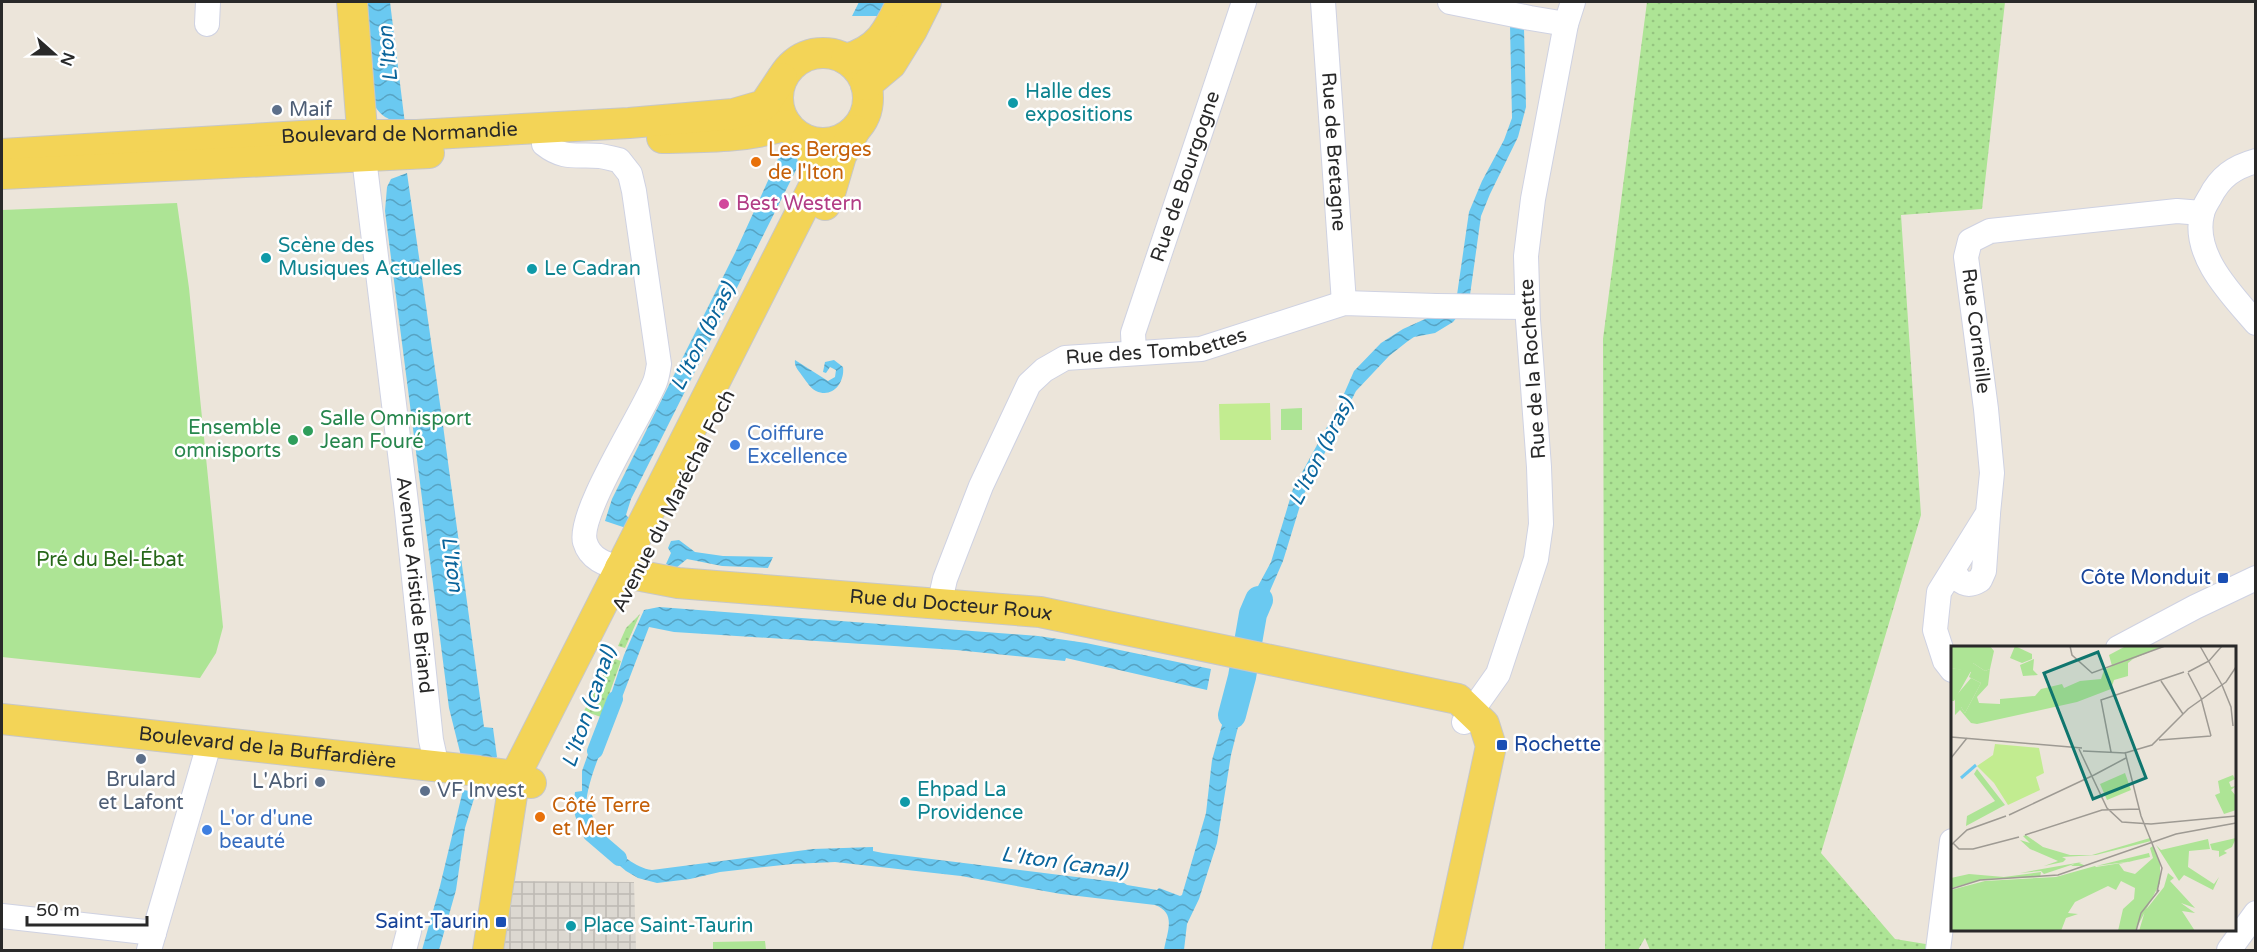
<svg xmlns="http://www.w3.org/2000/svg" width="2257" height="952" viewBox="0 0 2257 952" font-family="'Varela Round',sans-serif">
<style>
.grass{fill:url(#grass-dots)}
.park{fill:#ade495}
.pitch{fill:#c2ec90}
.plaza{fill:url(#plaza-grid)}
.water{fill:url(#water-waves)}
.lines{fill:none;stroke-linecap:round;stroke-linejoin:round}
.canal{stroke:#6ac9f1;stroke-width:16}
.river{stroke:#6ac9f1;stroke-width:28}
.minor-casing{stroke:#cfd2e2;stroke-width:26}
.major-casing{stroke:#c7c7c7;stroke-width:32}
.minor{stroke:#fff;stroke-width:24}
.major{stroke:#f3d457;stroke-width:30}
.culture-dot{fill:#0f9aa8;stroke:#fff;stroke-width:2}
.service-dot{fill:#5c6f8a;stroke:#fff;stroke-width:2}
.food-dot{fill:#e8710a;stroke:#fff;stroke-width:2}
.hotel-dot{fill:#d1479c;stroke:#fff;stroke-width:2}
.leisure-dot{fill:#2e9e5b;stroke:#fff;stroke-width:2}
.shop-dot{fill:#3f7fe0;stroke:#fff;stroke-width:2}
.transit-dot{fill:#1a4fb4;stroke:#fff;stroke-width:2}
.labels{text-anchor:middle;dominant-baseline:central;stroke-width:5;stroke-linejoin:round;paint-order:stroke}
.culture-label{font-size:20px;fill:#0d838f;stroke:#fff;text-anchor:start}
.service-label{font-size:20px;fill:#4e5e75;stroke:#fff;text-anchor:start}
.street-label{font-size:20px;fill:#292929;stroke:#fff}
.food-label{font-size:20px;fill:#c56008;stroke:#fff;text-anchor:start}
.hotel-label{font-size:20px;fill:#b23c85;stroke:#fff;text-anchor:start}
.leisure-label{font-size:20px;fill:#27864d;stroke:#fff;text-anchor:start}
.shop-label{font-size:20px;fill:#366cbe;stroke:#fff;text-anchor:start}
.park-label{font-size:20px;fill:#266718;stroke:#fff}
.transit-label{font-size:20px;fill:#164399;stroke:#fff;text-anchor:end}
.water-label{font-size:21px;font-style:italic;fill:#0a659c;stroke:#fff}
.inset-river{fill:none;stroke:#6ac9f1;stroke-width:3}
.inset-road{fill:none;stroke:#9e9a93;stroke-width:1.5}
.view{fill:#0f766e;fill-opacity:0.15;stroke:#0f766e;stroke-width:3}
.inset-edge{fill:none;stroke:#292929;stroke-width:3}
</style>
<defs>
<pattern id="grass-dots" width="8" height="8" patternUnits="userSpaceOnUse" patternTransform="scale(1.5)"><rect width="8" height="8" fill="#ade495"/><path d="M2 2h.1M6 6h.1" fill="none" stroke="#95c480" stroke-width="1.8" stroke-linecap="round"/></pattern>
<pattern id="plaza-grid" width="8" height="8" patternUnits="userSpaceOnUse" patternTransform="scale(1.5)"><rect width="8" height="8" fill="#dcd8d1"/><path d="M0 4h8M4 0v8" fill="none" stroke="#bdb9b3"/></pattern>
<pattern id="water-waves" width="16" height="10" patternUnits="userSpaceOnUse" patternTransform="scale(1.5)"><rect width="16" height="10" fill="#6ac9f1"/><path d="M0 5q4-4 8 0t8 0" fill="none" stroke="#57a3c3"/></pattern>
</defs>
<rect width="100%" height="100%" fill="#ece5da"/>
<path class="grass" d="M1647 2H2005L1982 209 1901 215 1921 515 1821 853 1895 939 1950 948V950H1650L1645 938 1638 950H1605L1603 339Z
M640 614 625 648 618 646 626 628Z
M612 658 621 661 601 717 584 711Z"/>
<path class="park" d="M177 203 189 288 223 627 216 653 200 678 2 657V210Z
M1302 408V430H1281V409Z
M765 941 766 950H713V942Z"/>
<path class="pitch" d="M1270 403 1271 440H1220L1219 404Z"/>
<path class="plaza" d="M512 881 634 882 636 950H503Z"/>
<path class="water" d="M364 2H390L405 124C389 120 379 117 372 100Z
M859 2H887L879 16H852Z
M1510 25 1524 29 1526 107 1518 137 1490 194 1481 216 1470 295H1457L1469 212 1482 181 1504 140 1512 118Z
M793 149 800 162 631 499 626 515 629 518 626 528 605 521 612 499 735 253 782 150Z
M407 173 442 418 484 727 493 728 497 757 493 759 461 756 449 708 385 211 387 187 391 179Z
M1434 315 1458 316 1453 322 1435 333 1414 337 1408 341 1389 356 1356 391 1303 496 1283 561 1266 600 1260 637 1239 634 1243 614 1271 562 1293 489 1340 403 1354 371 1381 343 1403 329Z
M795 360 828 381 835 377 836 370 830 367 826 373 823 372 825 362 834 360 843 367C845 382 833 399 816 391 810 388 807 382 803 377 799 371 794 367 795 360Z
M679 540 695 552 723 556 773 557 768 568 722 566 687 559 676 568 666 564 671 553 668 548 671 541Z
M659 607 1038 636 1086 643 1211 669 1207 690 1066 658 1065 661 956 650 674 632 649 627 613 721 603 718 624 655 644 610Z
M1236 676 1250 679 1231 755 1217 843 1199 899 1187 924 1184 950H1164C1167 932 1177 913 1155 905L1061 894 961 876 835 862 792 864 720 872 690 879 657 883 638 878 626 871 595 845 608 841C619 853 635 868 652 870L813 849 873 847V851L883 853 1124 883 1127 885 1157 890 1159 888 1180 896 1182 895 1206 813 1212 760Z
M597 729 608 732C600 755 587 782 586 806 586 816 594 825 599 832L585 836 583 827H581C578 815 573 803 575 792L582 791V771Z
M463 790 476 792 465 828 456 890 439 950H422L440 886Z"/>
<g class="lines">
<path class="canal" d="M595 751 615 699
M583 814 591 834 619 858"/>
<path class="river" d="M1232 715 1242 677 1253 614 1259 600"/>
<defs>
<g id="minor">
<path id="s1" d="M1323 2 1344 303"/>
<path d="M1450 2 1530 18 1566 24"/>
<path d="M207 24 208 2"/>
<path d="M544 144C564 160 577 154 600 156 607 157 613 159 619 160L630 174 634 191 659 364C658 370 657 377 655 382 643 413 577 514 585 542 590 559 605 564 620 568"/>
<path id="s2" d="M364 158 407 511 431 740 437 767"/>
<path d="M2256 161C2234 167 2220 177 2210 197 2207 202 2203 208 2202 214 2192 255 2231 294 2256 323"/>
<path id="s3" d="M1134 352 1133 333 1244 2"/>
<path d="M1954 570C1959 583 1967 588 1980 580L1984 571 1988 514"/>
<path id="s4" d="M939 605 945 579 981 486 1029 384 1044 370 1065 358 1201 349 1344 303 1436 306 1527 307"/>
<path d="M2118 648 2195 607 2256 578"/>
<path d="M1952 670 1945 661 1935 630 1939 592 1988 513 1992 473 1986 409 1966 257 1970 241 1990 231 2177 211 2202 213"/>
<path d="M1464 722 1498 674 1536 559 1541 524 1539 467 1528 320 1526 256 1533 199 1566 24 1573 2"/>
<path d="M2 916 154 933"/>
<path d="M149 950 210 741"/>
<path d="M404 950 409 931"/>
<path d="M1938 950 1952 841"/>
<path d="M2229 950 2256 913"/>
</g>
<g id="major">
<path d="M352 2 364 155"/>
<circle cx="823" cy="98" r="45"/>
<path d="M846 59C879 50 888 31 902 2"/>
<path d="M866 85 891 64 912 30 926 2"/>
<path d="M662 138C705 137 746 138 787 125"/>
<path id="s5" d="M2 154 318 135H417L629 123 733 114 764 105 782 78"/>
<path d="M3 174 429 153"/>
<path d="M825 205 831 190 841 156 855 130"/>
<path id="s6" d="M620 568 636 575 678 583 1040 612 1458 699 1484 724 1491 746 1447 950"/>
<path id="s7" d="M2 719 479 771 515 776 531 783"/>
<path d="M488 950 515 776 815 184 817 166 806 140"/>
</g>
</defs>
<use href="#minor" class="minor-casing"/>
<use href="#major" class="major-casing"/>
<use href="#minor" class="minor"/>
<use href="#major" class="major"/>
</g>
<g class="culture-dot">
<circle cx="1013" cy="103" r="6"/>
<circle cx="266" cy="258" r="6"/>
<circle cx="532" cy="269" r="6"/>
<circle cx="905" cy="802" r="6"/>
<circle cx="571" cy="926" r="6"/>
</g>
<g class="service-dot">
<circle cx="277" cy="110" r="6"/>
<circle cx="141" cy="759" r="6"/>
<circle cx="320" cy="782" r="6"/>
<circle cx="425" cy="791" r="6"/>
</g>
<g class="food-dot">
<circle cx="756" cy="162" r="6"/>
<circle cx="540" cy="817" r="6"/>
</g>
<circle class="hotel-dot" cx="724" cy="204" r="6"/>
<g class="leisure-dot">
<circle cx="308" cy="431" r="6"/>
<circle cx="293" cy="440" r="6"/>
</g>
<g class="shop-dot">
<circle cx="735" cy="445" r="6"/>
<circle cx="207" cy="830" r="6"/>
</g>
<g class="transit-dot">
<rect x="2217" y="572" width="12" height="12" rx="3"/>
<rect x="1496" y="739" width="12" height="12" rx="3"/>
<rect x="495" y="916" width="12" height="12" rx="3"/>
</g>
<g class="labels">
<g class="culture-label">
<text x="1025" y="92">Halle des<tspan x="1025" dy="23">expositions</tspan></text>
<text x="278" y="246">Scène des<tspan x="278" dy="23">Musiques Actuelles</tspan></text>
<text x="544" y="269">Le Cadran</text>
<text x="917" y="790">Ehpad La<tspan x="917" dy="23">Providence</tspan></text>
<text x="583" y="926">Place Saint-Taurin</text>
</g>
<g class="service-label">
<text x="289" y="110">Maif</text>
<text x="141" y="780" text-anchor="middle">Brulard<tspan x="141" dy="23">et Lafont</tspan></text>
<text x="308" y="782" text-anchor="end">L'Abri</text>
<text x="437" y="791">VF Invest</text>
</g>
<g class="street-label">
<text stroke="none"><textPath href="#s5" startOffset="398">Boulevard de Normandie</textPath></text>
<text stroke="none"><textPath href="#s1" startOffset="150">Rue de Bretagne</textPath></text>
<text stroke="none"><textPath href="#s3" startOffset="184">Rue de Bourgogne</textPath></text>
<text transform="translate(1976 331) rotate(83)">Rue Corneille</text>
<text stroke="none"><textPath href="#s4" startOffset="376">Rue des Tombettes</textPath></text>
<text transform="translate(1533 369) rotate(-94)">Rue de la Rochette</text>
<text transform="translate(674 501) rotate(-63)">Avenue du Maréchal Foch</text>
<text stroke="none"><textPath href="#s2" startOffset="430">Avenue Aristide Briand</textPath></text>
<text stroke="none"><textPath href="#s6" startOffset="334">Rue du Docteur Roux</textPath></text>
<text stroke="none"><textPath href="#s7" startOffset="267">Boulevard de la Buffardière</textPath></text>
</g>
<g class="food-label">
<text x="768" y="150">Les Berges<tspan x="768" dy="23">de l'Iton</tspan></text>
<text x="552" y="806">Côté Terre<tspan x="552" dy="23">et Mer</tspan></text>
</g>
<g class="hotel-label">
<text x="736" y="204">Best Western</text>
</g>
<g class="leisure-label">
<text x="320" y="419">Salle Omnisport<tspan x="320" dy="23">Jean Fouré</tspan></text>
<text x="281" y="428" text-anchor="end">Ensemble<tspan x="281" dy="23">omnisports</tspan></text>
</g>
<g class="shop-label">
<text x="747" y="434">Coiffure<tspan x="747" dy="23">Excellence</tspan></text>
<text x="219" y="819">L'or d'une<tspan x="219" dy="23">beauté</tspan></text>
</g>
<g class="park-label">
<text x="110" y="560">Pré du Bel-Ébat</text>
</g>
<g class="transit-label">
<text x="2211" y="578">Côte Monduit</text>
<text x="1514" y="745" text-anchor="start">Rochette</text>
<text x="489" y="922">Saint-Taurin</text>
</g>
<g class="water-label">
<text transform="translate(388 54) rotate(-96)">L'Iton</text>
<text transform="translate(703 337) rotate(-63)">L'Iton (bras)</text>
<text transform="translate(1321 452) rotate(-63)">L'Iton (bras)</text>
<text transform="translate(452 564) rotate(82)">L'Iton</text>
<text transform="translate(589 707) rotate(-71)">L'Iton (canal)</text>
<text transform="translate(1064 863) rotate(8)">L'Iton (canal)</text>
</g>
</g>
<g transform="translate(1951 646)">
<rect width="285" height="285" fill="#ece5da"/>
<path d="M0 0H22V17L34 25 39 23 37 39 26 51 28 57 49 58V53L84 50 90 43 111 38 113 42 129 35 150 33 153 24 161 20 158 9 175 0H212L182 13 177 17V30L163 34 160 43 126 56 26 78 20 77 9 64 4 69V61H10L14 67 30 37 18 31 20 26 0 22Z" fill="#ade495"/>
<path d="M22 0H39L43 5 39 23 34 25 22 17ZM64 0 81 8V13L71 17 59 12ZM83 13 82 24 87 29 72 30 69 19ZM20 32 30 37 14 67 10 61H4V51ZM26 123 54 159 15 180 16 170 44 155 23 128ZM75 189 92 201 119 209H141L199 192 200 195 145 209 111 211 115 213 112 216 93 220 107 215 79 203 69 194 79 197 72 190ZM285 192 281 201 273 205 276 207 268 211V205L261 204 259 198ZM257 193 259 203 238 205 237 221 263 238 268 231 262 244 233 229 228 235 205 199 210 204ZM202 200 209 218V237L184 285H167L172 263 183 253 184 242 170 235 165 244 157 240 124 256 117 267 127 268 115 272 110 285H0V244L34 235 105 231 144 220 145 221 183 215 145 220 198 207 199 211 168 218 173 225 184 228 202 212 199 202ZM131 216 128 217 135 220H120L123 218 93 228 90 225 69 227ZM90 226 89 231 33 233 0 242V232L18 228 53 231ZM217 227 223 232 219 235 244 262 230 257 244 267 231 265 244 285H188L194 265 213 241Z" fill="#ade495"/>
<path d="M0 22 20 25 3 55H0ZM174 127 180 144 156 154 149 138ZM282 129 284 133 278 136 280 141 285 140 280 144 285 150V164L273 168 264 149 269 147 267 135Z" fill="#ade495"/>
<path d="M44 98 88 102 93 127 85 131 89 144 57 159 43 137 26 120 42 109Z" fill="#c2ec90"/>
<path class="inset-river" d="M10 132 25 119"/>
<path class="inset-road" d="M119 0 121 9 141 27 214 0M249 0 271 39M237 26 258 15 271 0M237 27 250 52 260 90M210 35 232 68M271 39 280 61 282 80M0 91 131 102M208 94 260 90M128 103 156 162 171 176 200 178 285 170M132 105 174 107 201 99 237 63 275 36 285 21M160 106 150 54 233 26M174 106 190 170 211 222 206 246M0 112 16 92M143 129 175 112M58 169 143 129M74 189 151 164 188 163M2 197 8 203H22L68 191M0 199 16 184 55 170M0 243 29 234 107 229 225 188 285 177M185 285 190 267 208 244"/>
<path class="view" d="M147 6 195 132 142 153 93 27Z"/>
<rect width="285" height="285" class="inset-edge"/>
</g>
<rect width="2257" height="952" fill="none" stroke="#292929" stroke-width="6"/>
<g transform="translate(54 54) rotate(111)" stroke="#ffffff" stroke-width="4.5" paint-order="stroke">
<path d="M0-4.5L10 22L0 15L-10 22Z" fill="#292929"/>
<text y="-9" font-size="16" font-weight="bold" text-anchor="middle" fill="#292929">N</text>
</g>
<path d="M27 916v9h120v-9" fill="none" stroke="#292929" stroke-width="3"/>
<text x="36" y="916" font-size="18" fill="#292929" stroke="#ffffff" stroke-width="4.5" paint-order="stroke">50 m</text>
</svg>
